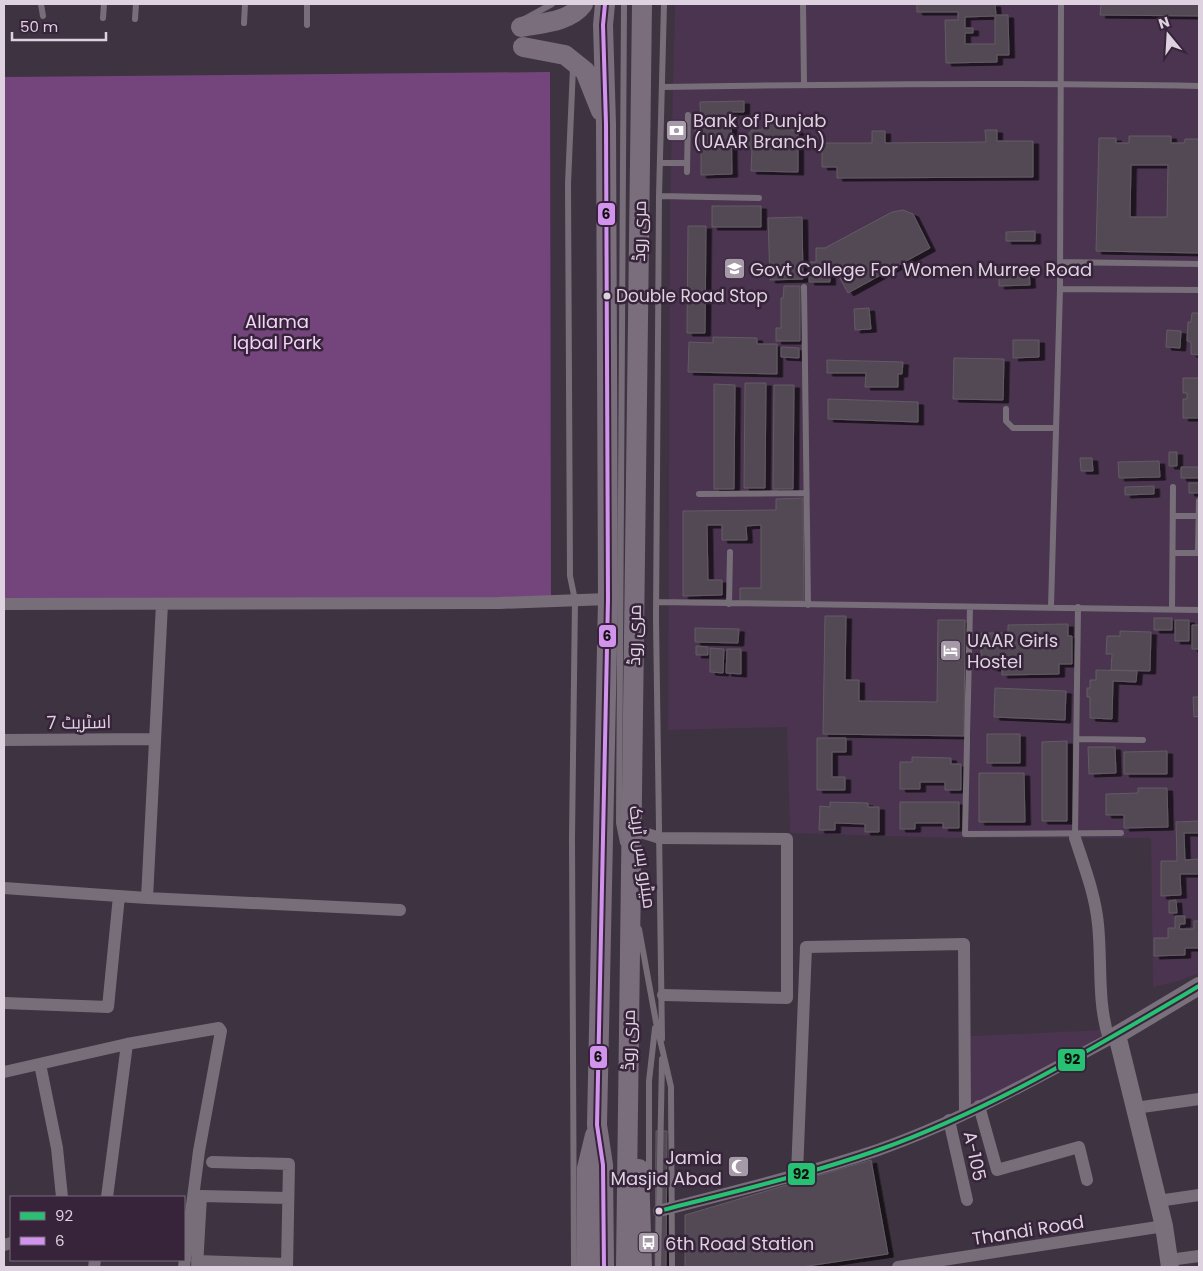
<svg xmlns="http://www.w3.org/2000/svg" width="1203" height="1271" viewBox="0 0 1203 1271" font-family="Poppins,Cairo,sans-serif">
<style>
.built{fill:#4a344f}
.green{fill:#74457c}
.building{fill:#534a54;stroke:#635a65;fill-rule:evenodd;filter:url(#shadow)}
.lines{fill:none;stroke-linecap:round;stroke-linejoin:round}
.lane{stroke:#786e7a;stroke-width:6}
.street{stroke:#786e7a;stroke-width:12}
.secondary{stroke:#7a707c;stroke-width:18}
.primary{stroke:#7a6e7c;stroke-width:20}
.bus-1-casing{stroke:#37243b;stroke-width:8}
.bus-2-casing{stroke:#37243b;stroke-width:8}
.bus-1{stroke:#26c172;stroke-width:4}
.bus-2{stroke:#d193ec;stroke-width:4}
.bus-dot{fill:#ded2e0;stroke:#37243b;stroke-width:2}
.labels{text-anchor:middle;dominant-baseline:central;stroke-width:5;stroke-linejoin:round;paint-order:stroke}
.bus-label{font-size:17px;fill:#ded2e0;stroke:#37243b;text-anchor:start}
.poi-label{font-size:18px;fill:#ded2e0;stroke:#37243b;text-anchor:start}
.street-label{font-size:18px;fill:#ded2e0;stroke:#37243b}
.park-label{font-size:18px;fill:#f2d4f8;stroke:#37243b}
.line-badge{stroke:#37243b;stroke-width:2}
.pale-badge-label{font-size:14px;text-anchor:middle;font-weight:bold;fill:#111}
</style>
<defs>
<filter id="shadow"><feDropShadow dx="5.5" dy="3" stdDeviation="0" flood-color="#0009"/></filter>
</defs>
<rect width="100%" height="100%" fill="#3e3340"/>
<path class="built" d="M675 4H1199V973L1179 981 1153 987 1151 838H953L790 833 787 727 668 730 670 204Z
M1102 1030 1101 1036 1060 1060 971 1105V1036Z"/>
<path class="green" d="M550 72 551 601 4 603V77Z"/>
<path class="building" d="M917 4H995L996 15H1008L1009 55H997V62L946 63 945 20H958V12H917ZM995 16V44H965V33H973V28H965V17Z
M1101 4H1199V16L1100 15Z
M744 101V112H731L732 174 701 175V148H696L695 130 701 129 700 102Z
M766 124H782L789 130H798V172L751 171 752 149 746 145V137L752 130H761Z
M985 130H997V141H1033V177L837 178V167H822V143H872V131H885V143L986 142Z
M1129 136H1171V143H1184L1185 139H1199V253L1096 251 1099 138H1116V143H1129ZM1131 165H1168L1167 217H1130Z
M712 206H761V227H712Z
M903 210 913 214 930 248 848 293 835 269H830V282H809L810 262H816V248H825L892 212Z
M802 217 803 279 770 280 768 218Z
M688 226H706L705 333H687Z
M1035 231V241H1006V232Z
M1029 269 1030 285 999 286V270Z
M784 286H800V341H776V328H781V298H783Z
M869 308 871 329 855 330 854 309Z
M1192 313H1199V355L1191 354V342L1187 341 1188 322H1191Z
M1167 330 1181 331 1180 348 1166 347Z
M713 337 757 338V344H777V374L688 372 689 342 713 343Z
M1013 340H1039V357L1013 358Z
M781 347 799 348V358L781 357Z
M954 358 1004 359 1003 400 953 399Z
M827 360 903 362 902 374H898V387H865L866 373H827Z
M1183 378H1199V418H1183V399H1187V393H1183Z
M745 383H766L765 488H744Z
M714 384 735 385 734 489H714Z
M774 385H794L793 489H773Z
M828 399 918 402V422L828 419Z
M1169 452H1177V466H1169Z
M1080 458H1092L1093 471H1081Z
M1159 461 1160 477 1119 478 1118 462Z
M1181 467H1199V478H1181Z
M1189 483H1199V493H1189Z
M1154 486V494L1125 495V487Z
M803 498 804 601 740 602V588H761V525L746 526 747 540H722V525H707L708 580H722V595L683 596V511L776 510V499Z
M825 616H846L845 680H859V701L937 702 938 620H965L964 736 823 734Z
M1154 618H1172V630H1154Z
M1175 620H1189V641H1175Z
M1068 624V636H1072V664H1059V674L1002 675V668H992V660L981 661V633H1008V625Z
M1192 625H1199V649H1192Z
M695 628 739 629 738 643 695 642Z
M1120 631 1151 632 1150 671 1111 670 1112 654H1106L1107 636H1120Z
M696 646 708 647V655H696Z
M710 648 724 649 723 673 710 672Z
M727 649H741V674L726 673Z
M1096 670 1137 671 1136 682 1113 681 1112 719 1090 718V697H1087V688H1090V680H1096Z
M995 688 1066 691 1065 720 994 717Z
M1193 697H1199V716L1194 717Z
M987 734H1020V763H987Z
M817 738H846V752H832V777H845V790H817Z
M1067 741V821H1042V742Z
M1088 747H1115L1116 773 1089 774Z
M1167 751V774H1124V752Z
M912 757 951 758V764H961V790H945V782H920V789H900V762H912Z
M979 773H1024L1025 822H979Z
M1138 788H1167L1168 827 1124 828V815H1106V794L1138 793Z
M830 802 868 803V807H879V832H865V824L835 823V830H819L820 806 830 807Z
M900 802H959V828H943V823H915V829H900Z
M1199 821V833H1184L1185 860 1199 859V874H1180L1181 895 1161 896V861H1177L1176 822Z
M1176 900 1177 913H1169V901Z
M1175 916H1185V924H1180L1179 929H1194V921H1199V948H1185V955L1154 956V938H1168V928H1175Z
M656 1131H667L666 1267H655Z
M871 1160 888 1254 801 1267H685V1215Z"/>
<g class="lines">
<path class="lane" d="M41 4 43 16
M307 4V25
M803 4 804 84
M103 18 104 4
M135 19 136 4
M521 21 552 4
M244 23 245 4
M573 67 568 184 570 576 575 600 572 838 574 1267
M662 87C841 84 1020 82 1199 86
M660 163H687
M687 172 688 115
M659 196 759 198
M1060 262 1199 264
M804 287 808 605
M1060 289 1061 4
M1006 409V421L1013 428H1056
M699 494 806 493
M1173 516H1198
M1173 553H1199
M1198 553 1199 501
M656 602 1199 610
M729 604 730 552
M970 607 965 834 1121 833
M1051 607 1060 289 1199 290
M1172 609 1173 487
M1078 739 1143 740
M1075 836 1078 607
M623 843 619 823 624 4
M639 929 656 1022 671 1087 672 1267
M662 1039 656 619 659 196 664 4
M649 1178V1081L655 1028
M658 1267 662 1059"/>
<path class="street" d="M4 604 499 603 608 599
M4 740 155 739
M631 829 660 838 787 839V998L663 995
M1075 838C1084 866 1095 894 1098 924 1102 962 1097 1002 1109 1039
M4 888 147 898 400 910
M147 898 162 604
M4 1003 108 1007 119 896
M40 1064 57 1148 62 1197
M4 1072 127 1044 219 1028 221 1031 199 1151 184 1267
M979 1106 997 1170 1079 1147 1087 1180
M1135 1108 1199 1099
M949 1120 967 1200
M212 1162 289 1164 287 1267
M797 1174 806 947 964 944 965 1113
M107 1197 127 1044
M1158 1201 1199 1195
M659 1211C732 1192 806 1174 878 1150 961 1121 1040 1076 1117 1035
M4 1245 11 1243
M1169 1260 1199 1256
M197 1261 287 1264
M94 1267 95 1260
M197 1267 201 1196 288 1198
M898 1267 1164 1226"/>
<path class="secondary" d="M1170 1267 1164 1226 1117 1035 1199 986"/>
<path class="primary" d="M521 27C542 23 570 22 583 4
M523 47 565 55 585 71 601 111
M639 1169 642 1267
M587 1267V1168L595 1135
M604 1267 603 1165 597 1125 608 599 606 124 603 25 605 4
M626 1267 642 4"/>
<defs>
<path id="bus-1" d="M659 1211C732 1192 807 1175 878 1150 991 1110 1097 1046 1199 986"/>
<path id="bus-2" d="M604 1267 603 1165 597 1125 608 599 606 124 603 25 605 4"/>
</defs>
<use href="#bus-1" class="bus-1-casing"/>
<use href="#bus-2" class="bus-2-casing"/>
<use href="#bus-1" class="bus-1"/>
<use href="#bus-2" class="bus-2"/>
</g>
<defs>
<symbol id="bank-square" viewBox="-11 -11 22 22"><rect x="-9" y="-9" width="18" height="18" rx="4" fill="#a69aa8" stroke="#37243b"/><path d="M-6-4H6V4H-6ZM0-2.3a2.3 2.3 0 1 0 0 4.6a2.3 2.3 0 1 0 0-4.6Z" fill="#fff"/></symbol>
<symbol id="university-square" viewBox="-11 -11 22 22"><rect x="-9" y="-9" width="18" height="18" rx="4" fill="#a69aa8" stroke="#37243b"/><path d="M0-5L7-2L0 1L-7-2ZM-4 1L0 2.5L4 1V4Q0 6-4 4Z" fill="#fff"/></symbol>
<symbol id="hotel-square" viewBox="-11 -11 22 22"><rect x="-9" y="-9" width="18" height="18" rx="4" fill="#a69aa8" stroke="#37243b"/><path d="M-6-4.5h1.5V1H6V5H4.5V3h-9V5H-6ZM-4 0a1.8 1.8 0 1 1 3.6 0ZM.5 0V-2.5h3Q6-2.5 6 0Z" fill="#fff"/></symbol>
<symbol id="mosque-square" viewBox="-11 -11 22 22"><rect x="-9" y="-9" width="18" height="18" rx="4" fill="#a69aa8" stroke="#37243b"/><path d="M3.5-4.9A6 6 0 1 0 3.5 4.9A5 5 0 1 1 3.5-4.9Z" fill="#fff"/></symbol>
<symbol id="bus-square" viewBox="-11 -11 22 22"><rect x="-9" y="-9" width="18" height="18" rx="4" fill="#a69aa8" stroke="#37243b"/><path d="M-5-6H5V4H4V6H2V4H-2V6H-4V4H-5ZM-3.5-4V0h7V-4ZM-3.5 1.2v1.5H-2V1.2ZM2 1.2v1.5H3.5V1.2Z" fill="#fff"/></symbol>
</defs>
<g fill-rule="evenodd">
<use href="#bank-square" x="664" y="118" width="25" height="25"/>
<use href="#university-square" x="722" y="256" width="25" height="25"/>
<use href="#hotel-square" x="938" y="638" width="25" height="25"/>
<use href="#mosque-square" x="726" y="1154" width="25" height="25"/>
<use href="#bus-square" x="636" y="1230" width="25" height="25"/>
</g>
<g class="bus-dot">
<circle cx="607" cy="296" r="4.5"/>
<circle cx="659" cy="1211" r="4.5"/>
</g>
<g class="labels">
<g class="bus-label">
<text x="616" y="296">Double Road Stop</text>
</g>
<g class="poi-label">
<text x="693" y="120">Bank of Punjab<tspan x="693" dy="21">(UAAR Branch)</tspan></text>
<text x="750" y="269">Govt College For Women Murree Road</text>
<text x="967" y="640">UAAR Girls<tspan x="967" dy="21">Hostel</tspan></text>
<text x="722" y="1157" text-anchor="end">Jamia<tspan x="722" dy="21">Masjid Abad</tspan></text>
<text x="665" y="1243">6th Road Station</text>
</g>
<g class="street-label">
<text transform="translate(639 231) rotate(-89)">مری روڈ</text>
<text transform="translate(634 635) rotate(-89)">مری روڈ</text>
<text transform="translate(79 722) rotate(-1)">اسٹریٹ 7</text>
<text transform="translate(643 857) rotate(82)">میٹرو بس ٹریک</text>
<text transform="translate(628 1040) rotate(-89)">مری روڈ</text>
<text transform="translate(975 1156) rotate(78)">A-105</text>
<text transform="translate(1028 1230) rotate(-9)">Thandi Road</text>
</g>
<g class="park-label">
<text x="277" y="321">Allama<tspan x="277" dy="21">Iqbal Park</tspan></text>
</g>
</g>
<g class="line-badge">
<rect x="597" y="202" width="19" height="24" rx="5" fill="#d193ec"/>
<rect x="598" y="624" width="19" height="24" rx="5" fill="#d193ec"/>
<rect x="589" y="1045" width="19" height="24" rx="5" fill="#d193ec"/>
<rect x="1057" y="1048" width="29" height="24" rx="5" fill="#26c172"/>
<rect x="787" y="1162" width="29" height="24" rx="5" fill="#26c172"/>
</g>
<g class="pale-badge-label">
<text x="606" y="219">6</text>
<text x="607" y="641">6</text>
<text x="598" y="1062">6</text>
<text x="1072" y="1064">92</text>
<text x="801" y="1179">92</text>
</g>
<rect width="1203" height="1271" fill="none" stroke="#ded2e0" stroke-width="10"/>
<rect x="10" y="1196" width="175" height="65" fill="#37243b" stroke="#7a6a7d"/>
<rect x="20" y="1212" width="25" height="8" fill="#26c172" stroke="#7a6a7d"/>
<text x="55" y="1221" font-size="15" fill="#ded2e0">92</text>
<rect x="20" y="1237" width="25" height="8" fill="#d193ec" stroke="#7a6a7d"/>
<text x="55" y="1246" font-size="15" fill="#ded2e0">6</text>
<g transform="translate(1168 35) rotate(342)" stroke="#37243b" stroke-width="4" paint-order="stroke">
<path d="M0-4L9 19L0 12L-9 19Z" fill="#ded2e0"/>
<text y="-8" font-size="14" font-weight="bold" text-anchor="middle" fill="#ded2e0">N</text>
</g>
<path d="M12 32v8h94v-8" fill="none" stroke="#ded2e0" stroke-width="2.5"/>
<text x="20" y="32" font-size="15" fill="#ded2e0" stroke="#37243b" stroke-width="4" paint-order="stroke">50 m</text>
</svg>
